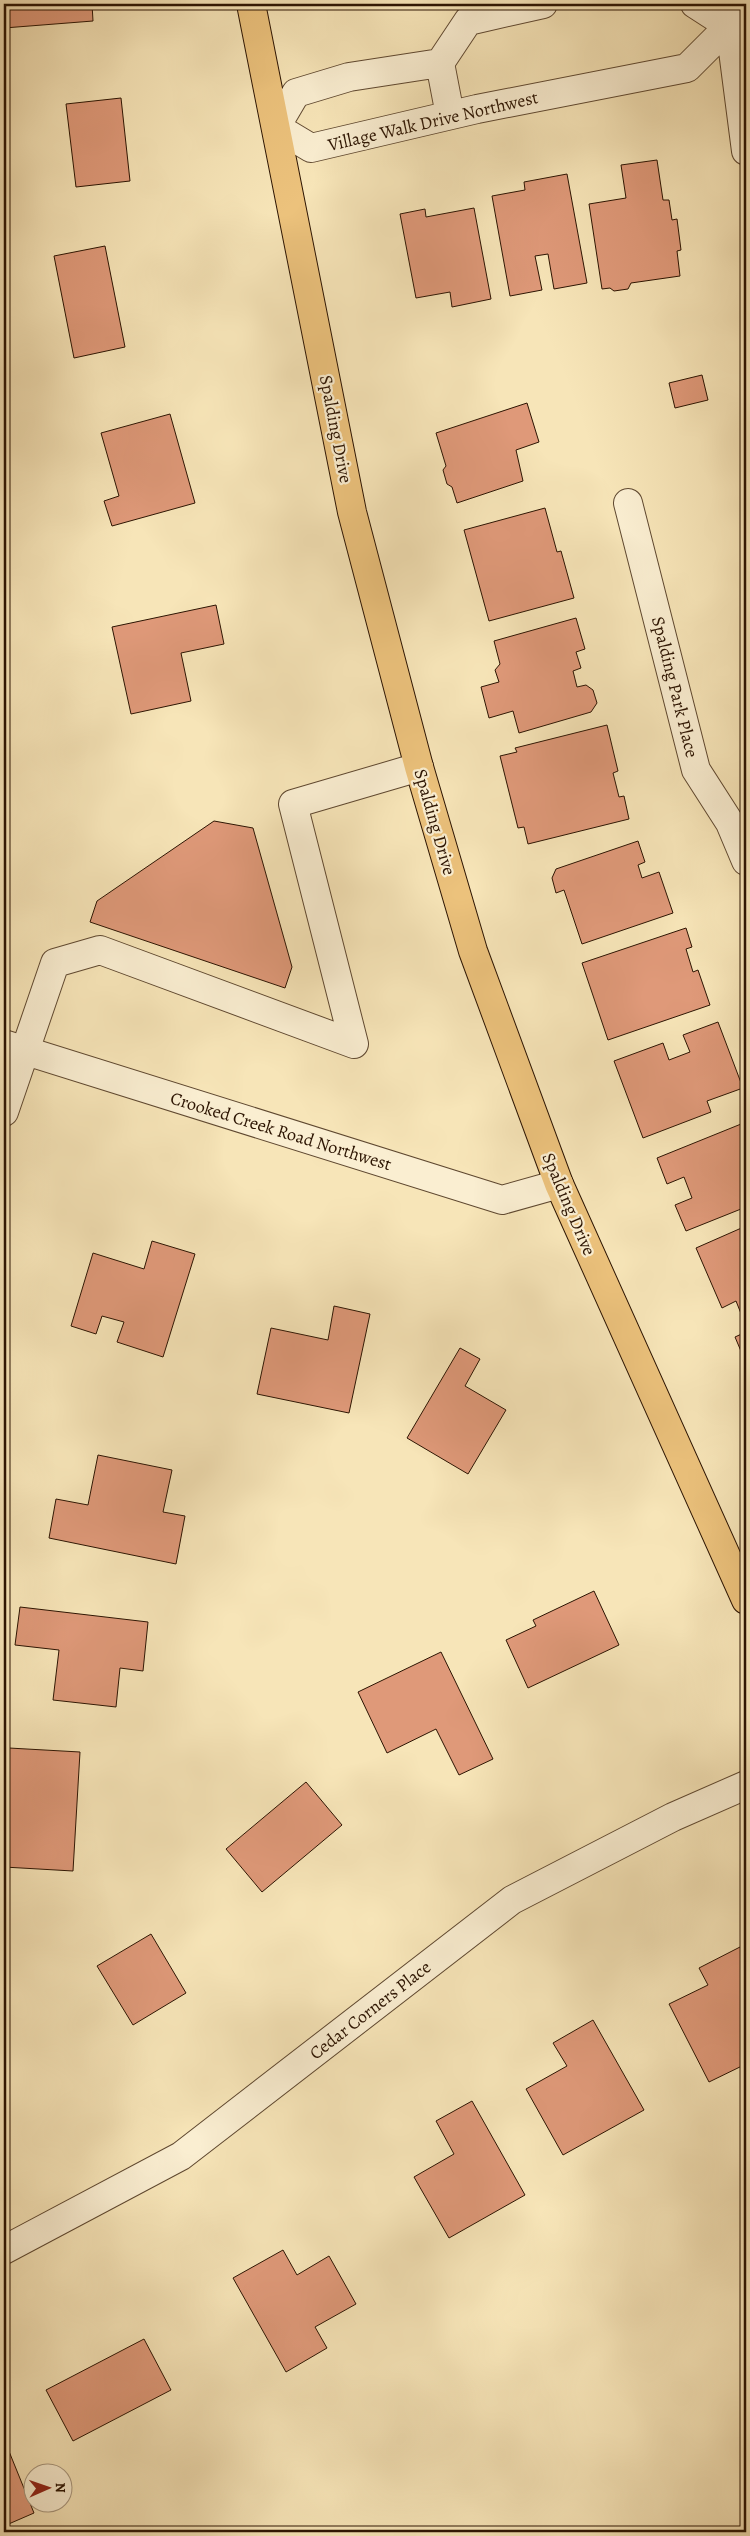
<svg xmlns="http://www.w3.org/2000/svg" width="750" height="2536" viewBox="0 0 750 2536" font-family="Alegreya,serif">
<style>
.building{fill:#df9979;stroke:#2c1402}
.lines{fill:none;stroke-linecap:round;stroke-linejoin:round}
.minor-casing{stroke:#5f4830;stroke-width:30}
.major-casing{stroke:#2c1402;stroke-width:30}
.minor{stroke:#faeed1;stroke-width:28}
.major{stroke:#ecc27c;stroke-width:28}
.labels{text-anchor:middle;dominant-baseline:central;stroke-width:4.5;stroke-linejoin:round;paint-order:stroke}
.street-label{font-size:18px;fill:#2c1402;stroke:#faeed1}
</style>
<rect width="100%" height="100%" fill="#f7e5b8"/>
<filter id="stains"><feTurbulence type="fractalNoise" baseFrequency=".004" numOctaves="4"/><feColorMatrix values="0 0 0 0 .2 0 0 0 0 .09 0 0 0 0 .02 0 0 0 .5 -.17"/></filter>
<radialGradient id="worn" r=".72"><stop offset=".6" stop-color="#630" stop-opacity="0"/><stop offset="1" stop-color="#630" stop-opacity=".3"/></radialGradient>
<path class="building" d="M4 4H92L93 21 4 28Z
M121 98 130 181 76 187 66 104Z
M657 160 663 200H669L672 220 677 219 681 250 677 251 680 276 631 283 628 289 614 291 610 288 602 289 589 204 626 198 621 165Z
M567 174 587 283 554 289 548 254 535 256 542 290 510 296 492 196 525 190 524 182Z
M474 208 491 299 452 307 450 292 416 298 400 214 425 209 426 217Z
M105 246 125 347 74 358 54 256Z
M702 375 708 400 675 408 669 383Z
M527 403 539 442 516 450 523 481 457 503 452 487 447 484 443 470 446 466 436 433Z
M170 414 195 503 112 526 104 501 119 496 101 433Z
M545 508 557 552 561 551 574 598 489 621 464 530Z
M216 605 224 644 181 653 191 701 131 714 112 627Z
M576 618 585 649 576 652 581 668 573 671 577 687 586 685 593 690 597 703 591 712 519 733 513 711 489 718 481 687 499 682 495 670 500 664 494 641Z
M607 725 618 771 613 773 619 797 624 796 629 819 528 844 524 827 518 828 500 756 517 752 515 748Z
M214 821 253 828 292 967 285 988 90 922 97 901Z
M638 841 645 862 638 865 642 878 659 872 673 913 582 944 564 890 556 893 552 878 556 869Z
M686 928 692 947 686 949 693 972 698 970 710 1005 608 1040 582 963Z
M718 1022 743 1088 707 1101 711 1112 643 1138 614 1061 663 1043 669 1060 690 1052 683 1035Z
M746 1122V1207L686 1231 675 1205 692 1198 684 1177 667 1184 657 1158Z
M746 1226V1314L742 1316 736 1301 722 1308 696 1248Z
M152 1241 195 1254 163 1357 117 1342 124 1322 102 1316 96 1334 71 1326 93 1253 144 1269Z
M334 1306 370 1314 349 1413 257 1394 271 1328 328 1340Z
M746 1332V1363L735 1337Z
M460 1348 480 1359 465 1386 506 1410 468 1474 407 1438Z
M98 1455 172 1470 163 1512 185 1516 176 1564 49 1538 56 1499 88 1505Z
M594 1591 619 1645 528 1688 506 1640 536 1626 533 1620Z
M20 1607 148 1622 143 1671 120 1668 116 1707 53 1700 59 1650 15 1645Z
M441 1652 493 1759 459 1775 436 1729 387 1753 358 1692Z
M9 1748 80 1752 73 1871 4 1867Z
M306 1782 342 1825 262 1892 226 1849Z
M151 1934 186 1993 133 2025 97 1966Z
M740 1947 746 1959V2064L709 2082 669 2004 708 1985 699 1968Z
M593 2020 644 2110 563 2155 526 2089 567 2066 553 2043Z
M472 2101 525 2195 449 2238 414 2177 454 2154 436 2121Z
M283 2250 297 2275 329 2256 356 2304 315 2327 327 2348 286 2372 233 2278Z
M144 2339 171 2390 73 2441 46 2390Z
M4 2439 34 2513 4 2526Z"/>
<g class="lines">
<defs>
<path id="minor" d="M543 4 468 21 440 63 349 77 296 93 276 127 311 148 477 109 687 68 729 26 695 4
M728 12 746 151
M440 63 450 115
M628 503 696 770 730 823 746 861
M4 1044 502 1200 559 1184
M4 1112 55 963 100 950 354 1044 293 804 419 767
M4 2250 181 2156 512 1900 673 1817 746 1785"/>
<path id="major" d="M251 4 352 512 419 767 473 951 559 1184 746 1600"/>
</defs>
<use href="#minor" class="minor-casing"/>
<use href="#major" class="major-casing"/>
<use href="#minor" class="minor"/>
<use href="#major" class="major"/>
</g>
<g class="labels">
<g class="street-label">
<text transform="translate(433 121) rotate(-13)">Village Walk Drive Northwest</text>
<text transform="translate(336 429) rotate(79)">Spalding Drive</text>
<text transform="translate(675 687) rotate(76)">Spalding Park Place</text>
<text transform="translate(435 822) rotate(74)">Spalding Drive</text>
<text transform="translate(281 1131) rotate(17)">Crooked Creek Road Northwest</text>
<text transform="translate(569 1204) rotate(67)">Spalding Drive</text>
<text transform="translate(370 2010) rotate(-38)">Cedar Corners Place</text>
</g>
</g>
<rect width="750" height="2536" fill="none" stroke="#f7e5b8" stroke-width="20"/>
<rect x="5" y="5" width="740" height="2526" fill="none" stroke="#2c1402" stroke-width="2.5"/>
<rect x="10" y="10" width="730" height="2516" fill="none" stroke="#2c1402"/>
<g transform="translate(48 2488) rotate(88)"><circle r="24" fill="#faeed1" stroke="#a8977e"/>
<path d="M0-4L9 19L0 12L-9 19Z" fill="#8f2418"/>
<text y="-8" font-size="14" font-weight="bold" text-anchor="middle" fill="#2c1402">N</text>
</g>
<rect width="100%" height="100%" filter="url(#stains)"/>
<rect width="100%" height="100%" fill="url(#worn)"/>
</svg>
